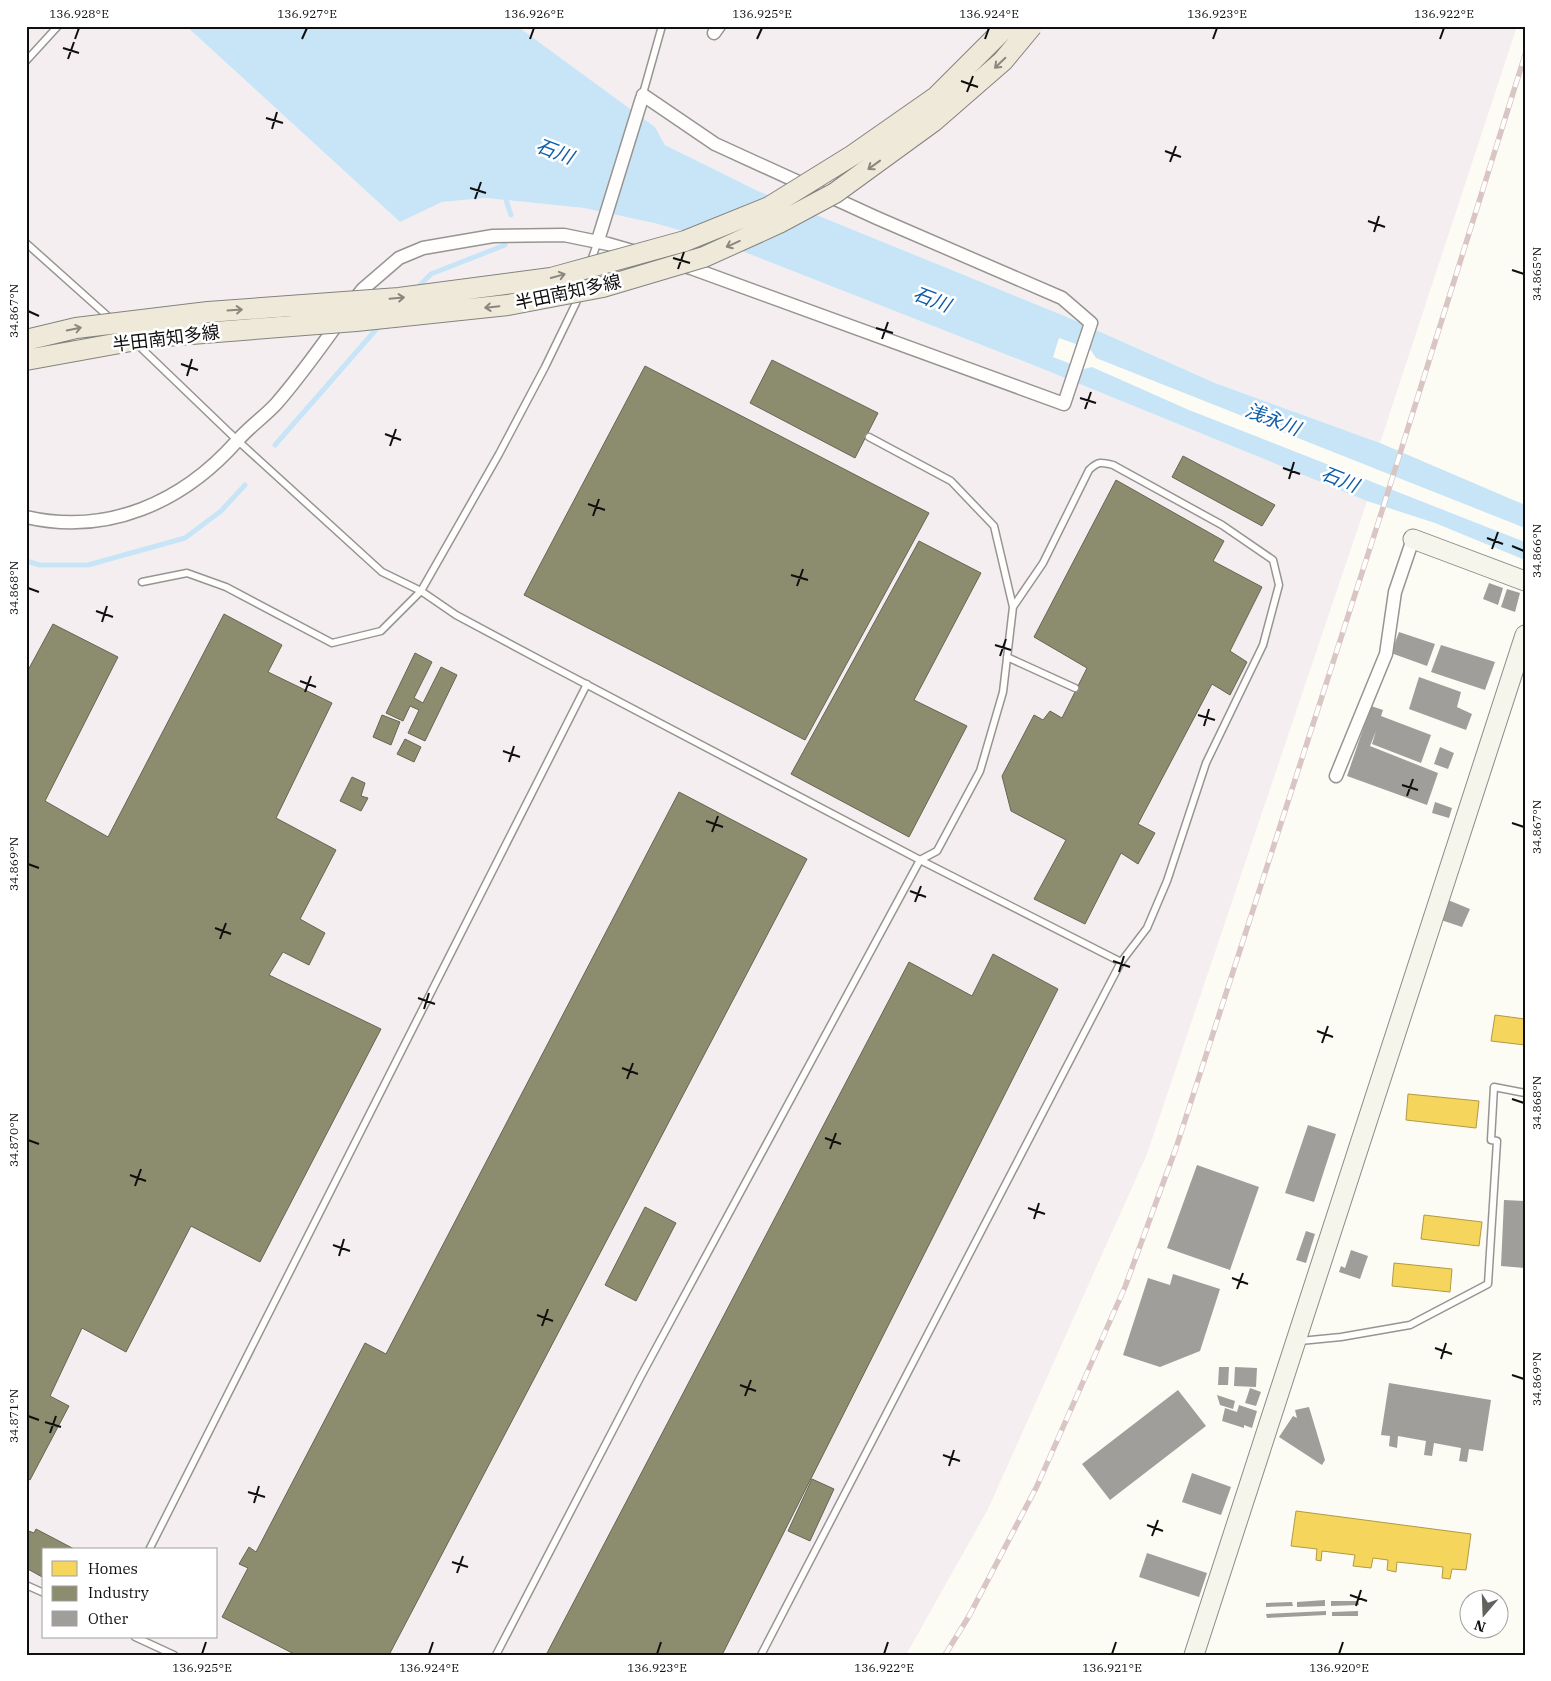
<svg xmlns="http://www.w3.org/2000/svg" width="1551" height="1681" viewBox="0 0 1551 1681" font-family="'IBM Plex Serif','Noto Sans JP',serif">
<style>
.industrial{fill:#f4eef1;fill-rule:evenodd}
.water{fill:#c8e5f8}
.homes{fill:#f6d55c;stroke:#b19a45}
.industry{fill:#8c8c6e;stroke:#666652}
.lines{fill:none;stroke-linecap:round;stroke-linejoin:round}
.stream{stroke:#c8e5f8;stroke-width:5}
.building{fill:#a09e9a}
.lane-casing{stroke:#969592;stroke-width:9}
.street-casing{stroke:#969592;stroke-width:15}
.secondary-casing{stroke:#8c8c89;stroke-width:21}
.lane{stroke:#fffefd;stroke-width:6}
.street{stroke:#fffefd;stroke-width:12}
.secondary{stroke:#f5f5eb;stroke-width:19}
.rail-casing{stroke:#d9c5c4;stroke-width:5.5}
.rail{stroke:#fff;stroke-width:4;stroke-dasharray:11;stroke-linecap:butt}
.primary-bridge-casing{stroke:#83837f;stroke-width:22;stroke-linecap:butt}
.primary-bridge{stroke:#eee9d9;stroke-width:20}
.oneway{stroke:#8a877e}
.ticks{fill:none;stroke:#0f0f0f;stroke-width:2}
.labels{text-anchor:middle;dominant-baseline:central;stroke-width:5;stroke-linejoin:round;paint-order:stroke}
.street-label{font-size:18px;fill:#0f0f0f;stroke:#fff}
.water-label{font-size:19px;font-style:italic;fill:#0f5eaa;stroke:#fff}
.neatline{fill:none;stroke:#0f0f0f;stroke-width:2}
.ticks-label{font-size:12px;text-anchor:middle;fill:#0f0f0f}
</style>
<rect width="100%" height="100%" fill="#fcfbf4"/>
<path class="industrial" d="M26 26H186L400 222 442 202 485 198 584 208 654 223 711 239 1033 365 1367 501 1147 1154 988 1509 906 1655H26ZM44 1550H216V1637H44Z
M517 26H1517L1380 443 1215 383 1067 317 758 191 665 145 655 127Z"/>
<path class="water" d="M186 26H517L655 127 665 145 758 191 1067 317 1215 383 1380 443 1525 505V528L1096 358 1090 349 1059 338 1053 357 1084 369 1092 367 1189 410 1525 542V560L1435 523 1367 501 1033 365 711 239 654 223 584 208 485 198 442 202 400 222Z"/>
<path class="homes" d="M1495 1015 1525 1019V1045L1491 1041Z
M1408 1094 1479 1101 1476 1128 1406 1120Z
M1424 1215 1482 1222 1479 1246 1421 1239Z
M1394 1263 1452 1269 1450 1292 1392 1286Z
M1296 1511 1471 1534 1466 1570 1452 1569 1450 1579 1442 1578 1443 1567 1397 1562 1396 1572 1387 1570 1388 1560 1373 1558 1371 1568 1353 1566 1355 1555 1322 1551 1321 1561 1316 1560 1317 1549 1291 1546Z"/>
<path class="industry" d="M772 360 878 413 855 458 750 403Z
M645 366 929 513 805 740 524 595Z
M1183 456 1275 505 1262 526 1172 477Z
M1116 480 1224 541 1213 561 1262 587 1230 651 1247 662 1230 695 1212 684 1138 824 1155 833 1138 864 1121 853 1085 924 1034 899 1066 840 1011 811 1002 776 1034 715 1043 720 1050 711 1062 718 1087 668 1034 637Z
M919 541 981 573 914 700 967 726 909 837 791 774Z
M224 614 282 645 268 672 332 703 276 818 336 850 300 919 325 933 309 965 283 952 269 975 381 1029 260 1262 191 1226 126 1352 82 1328 50 1396 69 1406 30 1480 26 1477V674L53 624 118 657 45 801 108 837Z
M415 653 432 662 414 698 423 703 441 667 457 675 425 741 408 733 419 710 410 706 403 721 386 713Z
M382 715 400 722 391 745 373 737Z
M405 739 421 747 414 762 397 754Z
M352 777 365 783 361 796 368 798 361 811 340 801Z
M679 792 807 859 389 1655H296L222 1617 248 1568 239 1564 249 1547 256 1552 365 1343 386 1354Z
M993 954 1058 989 722 1655H546L909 962 972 996Z
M645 1207 676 1223 636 1301 605 1285Z
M812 1479 834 1489 810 1541 788 1531Z
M36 1529 76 1550H44V1578L26 1568V1530L34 1533Z"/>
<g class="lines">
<path class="stream" d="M504 194 511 215
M416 289 431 274 505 245
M275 445 380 325
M26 561 40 565H88L185 538 221 511 245 485"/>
</g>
<path class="building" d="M1489 583 1503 588 1498 605 1483 599Z
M1507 589 1520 593 1515 612 1501 607Z
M1399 632 1435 644 1427 666 1391 653Z
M1441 645 1495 662 1485 690 1431 672Z
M1419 677 1461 692 1457 707 1472 714 1466 730 1409 709Z
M1371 706 1383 710 1381 716 1431 735 1421 763 1372 744 1376 731 1370 746 1438 773 1427 805 1347 776Z
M1440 747 1454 753 1448 769 1434 764Z
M1435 802 1452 808 1449 818 1432 813Z
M1448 900 1470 909 1462 927 1441 920Z
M1308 1125 1336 1134 1314 1202 1285 1193Z
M1197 1165 1259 1187 1230 1270 1167 1248Z
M1504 1200 1525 1201V1268L1501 1266Z
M1306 1231 1315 1234 1306 1263 1296 1260Z
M1351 1250 1368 1256 1360 1279 1339 1272 1341 1266 1345 1268Z
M1173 1274 1220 1289 1200 1351 1160 1367 1123 1355 1148 1278 1170 1285Z
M1219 1367H1229L1228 1385H1218Z
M1235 1367 1257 1368 1256 1387 1234 1386Z
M1389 1383 1491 1400 1483 1451 1469 1449 1467 1462 1459 1461 1461 1448 1434 1443 1432 1456 1424 1455 1426 1441 1398 1436 1397 1448 1389 1446 1390 1436 1381 1435Z
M1250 1388 1261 1392 1256 1406 1245 1403Z
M1178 1390 1206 1426 1110 1500 1082 1464Z
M1217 1395 1235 1401 1233 1409 1220 1405Z
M1239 1405 1257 1411 1252 1428 1244 1425V1428L1222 1421 1225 1408 1237 1412Z
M1309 1407 1325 1460 1322 1465 1279 1437 1293 1416 1297 1418 1295 1410Z
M1192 1473 1231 1487 1221 1515 1182 1502Z
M1147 1553 1207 1573 1199 1597 1139 1577Z
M1325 1600V1606L1297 1607V1602Z
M1331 1601H1358L1359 1605 1331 1606Z
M1292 1602 1293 1606 1266 1607V1603Z
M1326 1611V1615L1267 1618 1266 1614Z
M1358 1611V1616H1332V1612Z"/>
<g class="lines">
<defs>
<path id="lane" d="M26 61 58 26
M642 97 662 26
M26 243 111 319
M138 345 237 440 382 572 421 591 456 615 542 661 920 860 937 851 980 771 1003 692 1013 607 994 526 951 481 869 437
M142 582 187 573 226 587 332 643 381 631 421 591 499 454 545 367 576 303 598 241
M1007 657 1075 688
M1300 1341 1341 1337 1410 1325 1488 1284 1497 1141 1491 1140 1494 1087 1525 1093
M149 1550 587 684
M26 1585 44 1593
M135 1637 174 1655
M496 1655 641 1376 920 860 1121 962
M761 1655 1121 962 1147 928 1167 881 1206 763 1263 645 1279 585 1273 560 1222 525 1113 465C1102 462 1098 461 1089 470L1043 563 1013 607"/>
<path id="street" d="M714 33 719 26
M599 237 642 98
M352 303 363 289 399 258 423 248 493 236 564 235 608 244 691 268 1064 404 1091 323 1062 298 877 218 715 144 643 95
M26 517C108 536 183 502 237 441 249 427 264 417 276 404 299 378 320 348 341 319
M1336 776 1386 654 1395 592 1413 539"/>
<path id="secondary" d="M1413 539 1525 581
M1194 1655 1525 635"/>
</defs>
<use href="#lane" class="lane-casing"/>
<use href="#street" class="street-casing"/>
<use href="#secondary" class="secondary-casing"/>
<use href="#lane" class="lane"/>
<use href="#street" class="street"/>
<use href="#secondary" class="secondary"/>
<defs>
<path id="rail" d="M945 1655 969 1616 1037 1486 1125 1287 1176 1148 1381 514 1525 55"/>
</defs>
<use href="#rail" class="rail-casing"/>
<use href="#rail" class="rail"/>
<defs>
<path id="primary-bridge" d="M26 340 76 328 208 312 399 298 551 278 685 241 769 207 853 155 936 97 1007 26
M26 360 153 337 356 321 508 305 603 287 704 257 779 223 835 193 934 121 1003 61 1032 26"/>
</defs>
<use href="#primary-bridge" class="primary-bridge-casing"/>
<use href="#primary-bridge" class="primary-bridge"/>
</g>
<defs><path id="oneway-shaft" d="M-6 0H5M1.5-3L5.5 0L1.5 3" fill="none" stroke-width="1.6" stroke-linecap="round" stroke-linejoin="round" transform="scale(1.25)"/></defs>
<g class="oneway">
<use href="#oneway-shaft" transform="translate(1000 63) rotate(136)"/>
<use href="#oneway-shaft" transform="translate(874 165) rotate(144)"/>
<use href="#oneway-shaft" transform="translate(733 244) rotate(156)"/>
<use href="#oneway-shaft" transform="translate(558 276) rotate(-15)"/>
<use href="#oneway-shaft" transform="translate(397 298) rotate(-5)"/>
<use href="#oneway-shaft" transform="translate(492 307) rotate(174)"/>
<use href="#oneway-shaft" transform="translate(235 310) rotate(-4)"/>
<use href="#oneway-shaft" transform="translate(74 329) rotate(-11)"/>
</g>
<path class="ticks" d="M75 39 79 28M302 39 307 28M530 39 534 28M757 39 762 28M985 39 989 28M1213 39 1217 28M1440 39 1444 28M63 48 79 53M68 59 74 42M961 81 978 87M967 92 973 76M266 118 283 123M272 129 277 112M1165 151 1181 157M1170 162 1176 146M470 188 486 193M475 199 481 182M1368 221 1385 227M1374 232 1379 216M673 258 690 263M678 269 684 252M1512 270 1524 274M28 311 39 316M876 328 893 333M882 339 888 322M181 364 198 370M187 376 192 359M1080 398 1096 403M1085 409 1091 392M385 434 401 440M390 446 396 429M1283 468 1300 474M1289 479 1294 462M588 504 605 510M593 516 599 499M1487 538 1503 544M1512 546 1524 551M1492 549 1498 532M791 575 808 580M797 586 803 569M28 588 39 592M96 611 113 617M102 622 107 606M995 645 1011 650M1000 656 1006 639M300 681 316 687M305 692 311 676M1198 715 1215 720M1204 726 1209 709M503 751 520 757M509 762 514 746M1402 785 1418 790M1407 796 1413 779M706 821 723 827M1512 823 1524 827M712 832 718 816M28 864 39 868M910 891 926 897M915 902 921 886M215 928 231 934M220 939 226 923M1113 961 1130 967M1119 972 1124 956M418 998 435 1004M424 1009 429 993M1317 1031 1333 1037M1322 1043 1328 1026M622 1068 638 1074M627 1079 633 1063M1512 1099 1524 1103M825 1138 841 1144M28 1140 39 1144M830 1149 836 1133M130 1175 146 1181M135 1186 141 1169M1028 1208 1045 1214M1034 1219 1039 1203M333 1245 350 1251M339 1256 344 1239M1232 1278 1248 1284M1237 1289 1243 1273M537 1315 553 1321M542 1326 548 1309M1435 1348 1452 1354M1441 1359 1446 1343M1512 1375 1524 1379M740 1385 756 1391M745 1396 751 1380M28 1416 39 1420M45 1422 61 1427M50 1433 56 1416M943 1455 960 1461M949 1466 954 1450M248 1492 265 1497M254 1503 259 1486M1147 1525 1163 1531M1152 1536 1158 1520M452 1562 468 1567M457 1573 463 1556M1350 1595 1367 1601M1356 1606 1361 1590M202 1654 206 1642M429 1654 433 1642M657 1654 661 1642M884 1654 888 1642M1112 1654 1116 1642M1339 1654 1343 1642"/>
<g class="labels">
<g class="street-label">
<text transform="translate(568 292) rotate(-12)">半田南知多線</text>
<text transform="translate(166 338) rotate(-7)">半田南知多線</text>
</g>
<g class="water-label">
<text transform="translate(555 151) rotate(21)">石川</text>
<text transform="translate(932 299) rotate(21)">石川</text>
<text transform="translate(1273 419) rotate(21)">浅永川</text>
<text transform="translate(1340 479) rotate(22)">石川</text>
</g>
</g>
<rect width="1551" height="1681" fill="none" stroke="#ffffff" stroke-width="55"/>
<rect x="42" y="1548" width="175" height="90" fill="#ffffff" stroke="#9f9f9f"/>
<rect x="52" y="1561" width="25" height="15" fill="#f6d55c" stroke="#9f9f9f"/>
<text x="88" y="1574" font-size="15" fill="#0f0f0f">Homes</text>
<rect x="52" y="1586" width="25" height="15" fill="#8c8c6e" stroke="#9f9f9f"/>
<text x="88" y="1598" font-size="15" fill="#0f0f0f">Industry</text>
<rect x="52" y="1611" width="25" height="15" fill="#a09e9a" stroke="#9f9f9f"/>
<text x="88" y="1624" font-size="15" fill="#0f0f0f">Other</text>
<g transform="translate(1484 1614) rotate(199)"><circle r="24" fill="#ffffff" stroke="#9f9f9f"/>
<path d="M0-4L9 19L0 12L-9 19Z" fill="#62625f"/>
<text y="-8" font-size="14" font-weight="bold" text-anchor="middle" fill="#0f0f0f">N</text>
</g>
<rect x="28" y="28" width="1496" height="1626" class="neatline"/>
<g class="ticks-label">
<text x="79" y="18">136.928°E</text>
<text x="307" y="18">136.927°E</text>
<text x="534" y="18">136.926°E</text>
<text x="762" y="18">136.925°E</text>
<text x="989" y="18">136.924°E</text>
<text x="1217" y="18">136.923°E</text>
<text x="1444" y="18">136.922°E</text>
<text transform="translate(1537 274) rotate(-90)" y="4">34.865°N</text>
<text transform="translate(14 311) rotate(-90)" y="4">34.867°N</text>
<text transform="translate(1537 551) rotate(-90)" y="4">34.866°N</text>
<text transform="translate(14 588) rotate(-90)" y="4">34.868°N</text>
<text transform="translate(1537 827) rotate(-90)" y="4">34.867°N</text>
<text transform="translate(14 864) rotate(-90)" y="4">34.869°N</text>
<text transform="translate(1537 1103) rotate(-90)" y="4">34.868°N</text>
<text transform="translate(14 1140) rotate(-90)" y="4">34.870°N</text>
<text transform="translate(1537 1379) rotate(-90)" y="4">34.869°N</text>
<text transform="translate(14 1416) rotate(-90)" y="4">34.871°N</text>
<text x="202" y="1672">136.925°E</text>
<text x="429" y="1672">136.924°E</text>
<text x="657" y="1672">136.923°E</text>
<text x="884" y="1672">136.922°E</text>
<text x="1112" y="1672">136.921°E</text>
<text x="1339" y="1672">136.920°E</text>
</g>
</svg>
